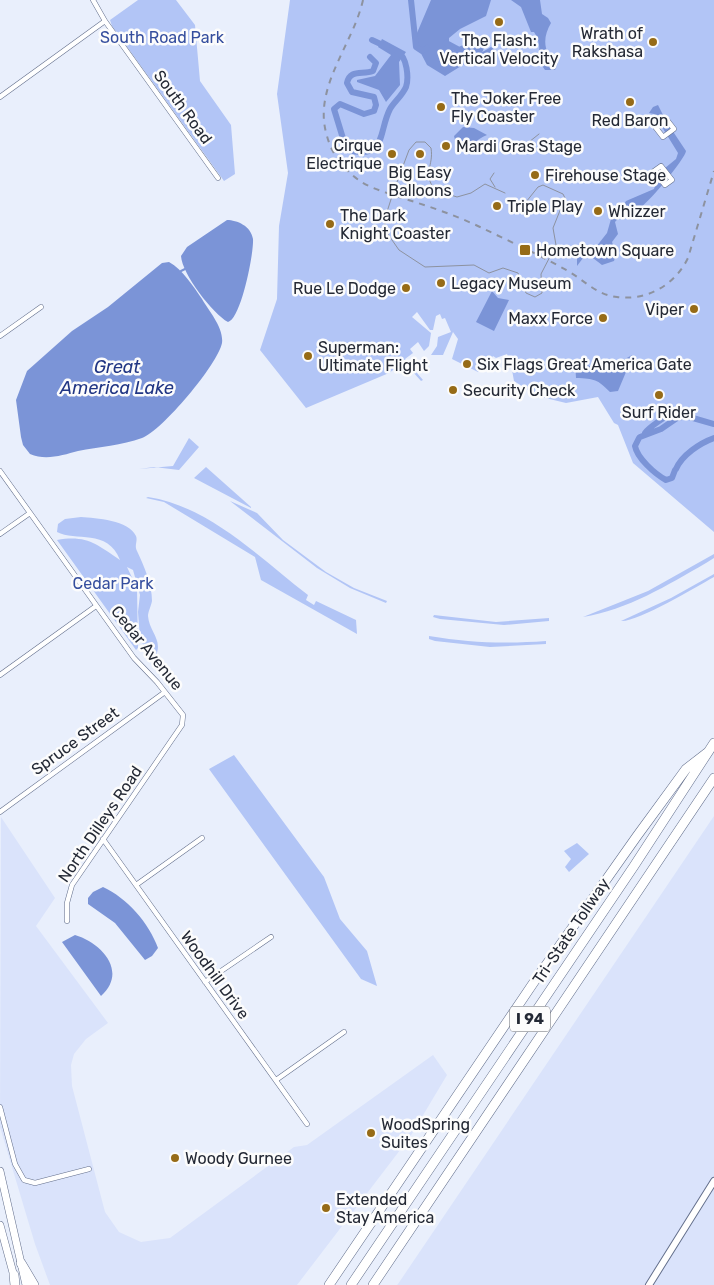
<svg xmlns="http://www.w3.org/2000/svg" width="714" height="1285" viewBox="0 0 714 1285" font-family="Rubik,sans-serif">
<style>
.built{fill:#dae3fb}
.green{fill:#b2c5f6}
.water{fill:#7b94d7}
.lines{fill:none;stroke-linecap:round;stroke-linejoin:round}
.stream{stroke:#7b94d7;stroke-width:2}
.canal{stroke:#7b94d7;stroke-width:6}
.street-casing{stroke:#636f8c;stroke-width:5.5}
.secondary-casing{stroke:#636f8c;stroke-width:8}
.primary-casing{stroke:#636f8c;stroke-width:8}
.highway-casing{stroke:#636f8c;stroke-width:10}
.street{stroke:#fff;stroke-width:4.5}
.secondary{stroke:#fff;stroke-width:6}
.primary{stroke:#fff;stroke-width:7}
.highway{stroke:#fff;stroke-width:9}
.tram{stroke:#8d929f;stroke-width:1}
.rail{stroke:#8d929f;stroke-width:2;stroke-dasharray:6 6;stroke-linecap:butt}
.poi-dot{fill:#966b17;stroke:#fcfcfc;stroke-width:2}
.labels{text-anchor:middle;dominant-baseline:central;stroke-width:5;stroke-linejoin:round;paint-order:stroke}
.shield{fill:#fcfcfc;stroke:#656871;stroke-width:1}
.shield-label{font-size:15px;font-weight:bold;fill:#242935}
.poi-label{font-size:16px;fill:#242935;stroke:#fcfcfc;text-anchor:start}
.park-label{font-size:16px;fill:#354e9e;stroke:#fcfcfc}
.street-label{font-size:16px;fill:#242935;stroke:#fcfcfc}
.water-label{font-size:18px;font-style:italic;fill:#213684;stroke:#fcfcfc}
</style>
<rect width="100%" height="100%" fill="#e9effc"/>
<path class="built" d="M714 816V1285H397L398 1284Z
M1 817 55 898 36 926 108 1023 86 1039 74 1054 71 1065 72 1086 105 1212 119 1232 141 1242 170 1238 294 1147 307 1145 433 1055 447 1075 410 1137 297 1285H50L35 1244 0 1127Z"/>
<path class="green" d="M138 0H176L195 25 200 81 231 125 235 174 224 181 112 26 110 20Z
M290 0H714V532L633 463 618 425 614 423 598 397 566 403 537 396 514 381 512 370 514 373 519 371 523 363 512 367 507 354 496 358 493 356 481 372H478L452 359 458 339 453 332 443 355H431L437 346 438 337 451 332 445 318 442 319 440 314 436 316 433 330H430L417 312 412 317 431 333 429 346 424 351 418 342 410 349 413 353 405 359 423 380 421 381 404 362 389 373 306 408 260 350 277 299 279 226 288 173 277 94Z
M189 438 199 447 179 470 154 467 139 469 173 466Z
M206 467 251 507V508L194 478Z
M148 497C209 506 260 558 308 595L306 600 314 605 316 601 356 620 357 634 261 580 255 557 164 502 146 498Z
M230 501 257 513 283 540 326 572 354 588 387 601 386 603 350 588 317 568Z
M81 517C96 518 129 520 136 536 138 541 134 545 137 551 144 566 152 584 152 601 151 606 148 612 148 616 149 631 163 640 156 655L150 657 140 639 138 612 140 595 133 570 127 567 137 588 138 648 136 650 57 540C87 535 96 544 120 560 108 528 75 542 57 532L58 524 65 519Z
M714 554V558L706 563C668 585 627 610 583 617L648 591Z
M714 574V577C696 587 638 622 621 621L671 598Z
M434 615 496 622 549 618V621L504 625 440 619 433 617Z
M429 636C471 643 504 644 546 641V644L490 647 435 641 429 639Z
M234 755 324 877 340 919 367 951 377 986 361 979 209 769Z
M577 843 589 854 569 872 565 867 571 859 564 851Z"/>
<path class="water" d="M431 0H491L486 16 460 29 449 38V45L454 51 479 54 491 47 495 50 494 61 490 65 486 62 483 65 474 58 445 76 427 65 414 40Z
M511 0H540L542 14 548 18 551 23C542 38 543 54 558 63L555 70H545L536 57C542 52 539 39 534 32H531L521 7Z
M382 39 406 52 399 62 400 85 386 102 379 90 357 82V80L375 76 391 55 378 47Z
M658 105 666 121 686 151C685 159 650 201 642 206 632 211 622 213 615 222L618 234 612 242 616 254 614 261 602 265 589 255 583 258 577 266V252H592L607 233 611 219 620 211 626 201 654 189 659 173 676 159 678 153 654 114 649 113 653 107Z
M463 127 474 128 487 135C476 139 469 150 458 151L454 136Z
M227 220C237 220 251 226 253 239 254 253 241 319 228 322 213 314 182 274 181 256L187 247Z
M169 262C183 270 193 286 202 299 209 311 224 328 222 343 218 364 162 431 142 438 122 445 99 447 78 451 63 455 46 461 30 454L23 445 21 437 16 400 27 371 72 331 108 307 162 263Z
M492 291 498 298 509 300 494 331 476 322Z
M632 355 635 359 633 361 636 360 638 364 626 372 618 391 610 392C597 379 595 379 576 378L575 361 596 368 609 362H620Z
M103 887C127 898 149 923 158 948L152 956 145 960 115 923 88 904V898L93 892Z
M75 935C102 943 128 972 101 996L62 942Z"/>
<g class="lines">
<path class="stream" d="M181 271 185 269"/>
<path class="canal" d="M411 0 416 47 422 51 427 48
M372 40 387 47
M446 43 459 50 471 45 476 40 483 42 480 50 473 49 462 55
M370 57 376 63 373 71C362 75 350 69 347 83L352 92 374 97 376 105 374 111 364 114 340 104 334 109 345 145 348 150C387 160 378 132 390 109 394 102 402 96 406 87 409 78 407 57 398 52
M645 433C648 428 667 415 673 413 678 412 682 414 686 416
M640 437 661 429 677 418 686 416 714 424
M639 438 635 446C637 458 655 474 666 480L672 478 675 470
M676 469C682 455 700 443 714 438"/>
<defs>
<path id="street" d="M93 0 105 21 218 178
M0 97 105 21
M667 120 674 129 663 137 656 128Z
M661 166 672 180 665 185 654 171Z
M0 336 41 307
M0 471 134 658 157 682 183 715 182 725 72 885 67 903V921
M0 534 30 513
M0 675 96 606
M0 812 165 692
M103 839 307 1124
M136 885 202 838
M205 982 271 937
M276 1080 344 1032
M0 1107 15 1164 24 1180 35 1183 89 1169"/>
<path id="secondary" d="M649 1285 714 1181"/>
<path id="primary" d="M0 1171 26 1285
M0 1225 15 1280"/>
<path id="highway" d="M21 1263 34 1285
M14 1275 15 1285
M329 1285 534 982 637 836 686 769 708 752
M351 1285 634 866 714 743
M373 1285 714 778"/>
</defs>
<use href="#street" class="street-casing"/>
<use href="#secondary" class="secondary-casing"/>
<use href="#primary" class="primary-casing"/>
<use href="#highway" class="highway-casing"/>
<use href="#street" class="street"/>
<use href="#secondary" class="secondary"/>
<use href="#primary" class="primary"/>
<use href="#highway" class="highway"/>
<path class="tram" d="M529 142 539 134
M494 173 490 179 495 187
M505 193 485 184 471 193 457 197 435 190C422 173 434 166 431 148L425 142H416L409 150 394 190 385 218V230L399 250 425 267 474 265 489 273 503 268 518 273 526 293 535 297 542 293 541 274 556 245 553 228 565 198 563 194 543 185 538 187 526 202 520 201"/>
<path class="rail" d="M363 0C353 45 312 88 327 136 332 155 344 170 360 181 372 189 388 193 402 198 428 206 455 215 480 227 509 241 540 255 568 271 585 281 597 295 617 297 647 301 675 285 688 258L714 171"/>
</g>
<g class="poi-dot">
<circle cx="499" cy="22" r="5"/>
<circle cx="653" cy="42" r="5"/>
<circle cx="630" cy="102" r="5"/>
<circle cx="441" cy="107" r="5"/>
<circle cx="446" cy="146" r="5"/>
<circle cx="392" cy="154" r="5"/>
<circle cx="420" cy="154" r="5"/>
<circle cx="535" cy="175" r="5"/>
<circle cx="497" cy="206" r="5"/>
<circle cx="598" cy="211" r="5"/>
<circle cx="330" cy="224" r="5"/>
<rect x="519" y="244" width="12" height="12" rx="2.5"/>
<circle cx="441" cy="283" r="5"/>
<circle cx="406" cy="288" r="5"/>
<circle cx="694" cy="309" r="5"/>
<circle cx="603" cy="318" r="5"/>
<circle cx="308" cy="356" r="5"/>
<circle cx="467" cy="364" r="5"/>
<circle cx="453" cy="390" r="5"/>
<circle cx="659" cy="395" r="5"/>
<circle cx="371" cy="1133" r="5"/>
<circle cx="175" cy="1158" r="5"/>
<circle cx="326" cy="1208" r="5"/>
</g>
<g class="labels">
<rect class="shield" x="510" y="1006.5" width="40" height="25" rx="4"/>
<g class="shield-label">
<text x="530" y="1019">I 94</text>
</g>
<g class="poi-label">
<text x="643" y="33" text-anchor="end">Wrath of<tspan x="643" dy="18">Rakshasa</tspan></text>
<text x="499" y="40" text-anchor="middle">The Flash:<tspan x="499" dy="18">Vertical Velocity</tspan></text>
<text x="451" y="98">The Joker Free<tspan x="451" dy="18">Fly Coaster</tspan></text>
<text x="630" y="120" text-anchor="middle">Red Baron</text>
<text x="382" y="145" text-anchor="end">Cirque<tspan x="382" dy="18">Electrique</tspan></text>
<text x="456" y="146">Mardi Gras Stage</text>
<text x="420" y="172" text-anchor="middle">Big Easy<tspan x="420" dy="18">Balloons</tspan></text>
<text x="545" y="175">Firehouse Stage</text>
<text x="507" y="206">Triple Play</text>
<text x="608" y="211">Whizzer</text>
<text x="340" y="215">The Dark<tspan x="340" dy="18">Knight Coaster</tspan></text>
<text x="536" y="250">Hometown Square</text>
<text x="451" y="283">Legacy Museum</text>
<text x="396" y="288" text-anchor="end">Rue Le Dodge</text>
<text x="684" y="309" text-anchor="end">Viper</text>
<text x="593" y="318" text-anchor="end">Maxx Force</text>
<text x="318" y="347">Superman:<tspan x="318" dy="18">Ultimate Flight</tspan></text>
<text x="477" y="364">Six Flags Great America Gate</text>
<text x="463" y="390">Security Check</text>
<text x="659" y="412" text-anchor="middle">Surf Rider</text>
<text x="381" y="1124">WoodSpring<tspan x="381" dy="18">Suites</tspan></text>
<text x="185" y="1158">Woody Gurnee</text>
<text x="336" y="1199">Extended<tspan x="336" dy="18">Stay America</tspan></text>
</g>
<g class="park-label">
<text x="162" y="37">South Road Park</text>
<text x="113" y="583">Cedar Park</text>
</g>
<g class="street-label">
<text transform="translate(183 107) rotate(54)">South Road</text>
<text transform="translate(147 648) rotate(51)">Cedar Avenue</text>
<text transform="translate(75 741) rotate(-36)">Spruce Street</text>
<text transform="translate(100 824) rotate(-56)">North Dilleys Road</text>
<text transform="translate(571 931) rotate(-56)">Tri-State Tollway</text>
<text transform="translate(215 975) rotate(54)">Woodhill Drive</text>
</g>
<g class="water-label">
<text x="117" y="367">Great<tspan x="117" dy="21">America Lake</tspan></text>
</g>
</g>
</svg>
